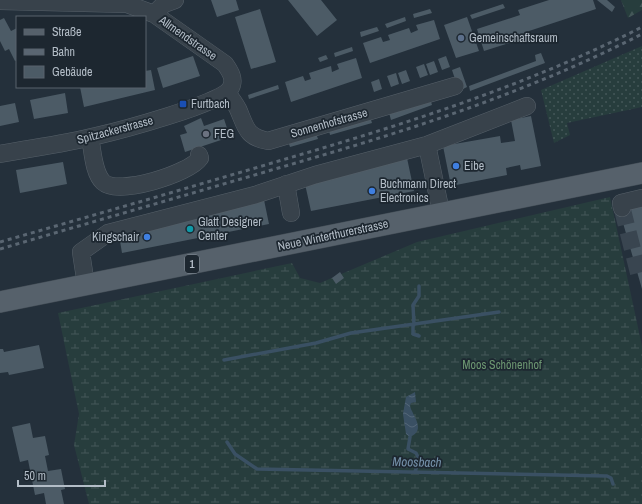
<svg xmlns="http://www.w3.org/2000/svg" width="642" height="504" viewBox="0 0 642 504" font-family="'Archivo Narrow',sans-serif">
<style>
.grass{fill:url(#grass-dots)}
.forest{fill:url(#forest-firs)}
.wetland{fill:url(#wetland-marsh)}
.water{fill:url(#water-waves)}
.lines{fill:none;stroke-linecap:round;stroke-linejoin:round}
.stream{stroke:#3a5063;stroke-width:3.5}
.building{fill:#4c5b66}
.minor-tunnel{stroke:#394550;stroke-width:17;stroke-dasharray:17 8;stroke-linecap:butt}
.minor-casing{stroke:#566069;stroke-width:18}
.major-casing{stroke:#414b54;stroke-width:22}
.minor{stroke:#38424b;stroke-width:17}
.major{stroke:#56616b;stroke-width:21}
.rail{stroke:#5a6672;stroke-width:3;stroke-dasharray:4 4;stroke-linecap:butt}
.service-dot{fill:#5c6f8a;stroke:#1d2730;stroke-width:1.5}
.transit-dot{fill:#1a4fb4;stroke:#1d2730;stroke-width:1.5}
.worship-dot{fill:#6b7280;stroke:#1d2730;stroke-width:1.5}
.shop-dot{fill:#3f7fe0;stroke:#1d2730;stroke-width:1.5}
.culture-dot{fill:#0f9aa8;stroke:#1d2730;stroke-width:1.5}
.labels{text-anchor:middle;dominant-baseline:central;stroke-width:3.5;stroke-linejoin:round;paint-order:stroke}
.shield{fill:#1d2730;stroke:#86909a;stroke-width:1}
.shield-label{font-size:11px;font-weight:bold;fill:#b3bdc7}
.street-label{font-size:12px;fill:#b3bdc7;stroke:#1d2730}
.poi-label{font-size:12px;fill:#b3bdc7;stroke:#1d2730;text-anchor:start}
.park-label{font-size:12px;fill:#6c9671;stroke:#1d2730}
.water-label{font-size:13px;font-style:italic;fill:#7591a9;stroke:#1d2730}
</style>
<defs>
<pattern id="grass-dots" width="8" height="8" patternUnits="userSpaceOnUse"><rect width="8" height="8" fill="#273d3d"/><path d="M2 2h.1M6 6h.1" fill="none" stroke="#445758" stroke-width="1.8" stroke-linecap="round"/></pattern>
<pattern id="forest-firs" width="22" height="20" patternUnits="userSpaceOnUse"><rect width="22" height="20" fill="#273d3d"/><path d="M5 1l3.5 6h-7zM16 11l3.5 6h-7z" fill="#445758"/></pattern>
<pattern id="wetland-marsh" width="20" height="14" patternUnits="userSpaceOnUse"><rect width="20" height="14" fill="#273d3d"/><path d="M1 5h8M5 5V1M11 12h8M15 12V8" fill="none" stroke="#445758"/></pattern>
<pattern id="water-waves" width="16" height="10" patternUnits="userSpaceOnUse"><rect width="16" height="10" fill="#3a5063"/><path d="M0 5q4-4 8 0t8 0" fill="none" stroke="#546778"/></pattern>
</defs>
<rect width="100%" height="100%" fill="#24303b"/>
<path class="grass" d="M642 46V107L567 123 570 135 554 143 541 90Z"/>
<path class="forest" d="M621 0H642V10L628 18Z"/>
<path class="wetland" d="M610 197 642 346V504H89L74 445 79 414 58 313 292 263 300 278 320 283 417 242Z"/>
<path class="water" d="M415 392 416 402 411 403 410 406C412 415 427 430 410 437L406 434 403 414 406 397Z"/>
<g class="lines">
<path class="stream" d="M413 325V334L419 336
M414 325 413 305 419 296V286
M224 360 316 343 351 333 499 312
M410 437 408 449 416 453 419 459 415 472
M227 442 235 454 257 469 607 476 611 478 613 484"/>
</g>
<path class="building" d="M211 0H236L239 10 217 17Z
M288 0H321L337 20 317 36Z
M549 0H593L596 9 529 31 531 36 484 51 477 29 520 15 518 10Z
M597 0H607L615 7 612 12Z
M503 4 505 8 472 19 470 15Z
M260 9 276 62 251 69 235 17Z
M430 9 432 13 414 18 413 14Z
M405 17 406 21 387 28 385 24Z
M467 17 479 51 456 58 444 25Z
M4 18 11 31 17 28V60L15 61 9 49 5 51 0 41V20Z
M434 20 440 39 370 63 363 43 381 37 383 42 390 40 388 35 409 28 411 33 418 30 416 25Z
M377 27 379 31 361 37 360 32Z
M352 47 353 51 335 57 334 53Z
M541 53 545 63 470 91 469 86 536 61 535 55Z
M326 55 328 59 320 62 318 58Z
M193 56 200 76 163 88 157 68Z
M446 56 450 67 442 70 438 59Z
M356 58 362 78 291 102 285 82 303 76 305 81 311 79 309 73 331 66 332 72 339 69 337 64Z
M434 61 438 72 430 75 426 64Z
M424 64 428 75 420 78 416 67Z
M460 67 467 87 459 91 452 70Z
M151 70 155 90 84 107 80 87H145V71Z
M406 70 410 81 402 84 398 73Z
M396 73 399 84 391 87 387 76Z
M379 79 382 89 374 92 371 82Z
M278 85 279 89 249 99 248 95Z
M65 93 68 113 34 119 30 100Z
M429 95 432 105 391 120 388 109Z
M15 103 19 122 0 126V106Z
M369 113 372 123 330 135 328 126Z
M531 116 541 166 521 170 520 165 506 168 507 175 451 186 443 146 500 136 501 143 515 141 511 120Z
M201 118 204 126 224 119 230 137 185 152 180 135 187 133 184 126Z
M315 130 318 139 290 147 287 138Z
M407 158 414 191 311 211 305 184Z
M63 162 67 184 20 193 16 170Z
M263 195 269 224 122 253 119 235Z
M642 204V289L619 209Z
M340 272 344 278 336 284 332 278Z
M39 345 44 368 9 375 8 372 0 373V349H3L4 352Z
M30 423 33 438 45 436 49 455 45 456 48 471 61 469 65 489 61 490 64 504H46L44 493 35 495 28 460 20 462 12 427Z"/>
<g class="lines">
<path class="minor-tunnel" d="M622 208 639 275 642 274"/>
<defs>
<path id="minor" d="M0 1 127 4 154 14 225 64C230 71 236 80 230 89 220 104 118 131 96 136 64 144 32 148 0 154
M154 14 164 4 175 0
M227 93C231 98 235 103 238 109 246 127 246 137 268 141L455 86
M90 138C93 151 93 172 103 182 118 196 189 174 200 158L199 155
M427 145 441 212
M286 184 291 213
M622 208 621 203 642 198
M86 285 81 252 108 233 255 195 315 175 427 145 527 106"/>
<path id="major" d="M0 302 642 173"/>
</defs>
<use href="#minor" class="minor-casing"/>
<use href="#major" class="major-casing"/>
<use href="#minor" class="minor"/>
<use href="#major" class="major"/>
<path class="rail" d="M0 242C91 216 181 190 272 163 399 126 524 87 642 27
M0 249C92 222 183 196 275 169 401 133 525 94 642 34"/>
</g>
<circle class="service-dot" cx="461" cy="38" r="4"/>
<rect class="transit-dot" x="179" y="100" width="8" height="8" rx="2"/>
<circle class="worship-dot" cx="206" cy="134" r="4"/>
<g class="shop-dot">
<circle cx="456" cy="166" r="4"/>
<circle cx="372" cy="191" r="4"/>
<circle cx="147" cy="237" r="4"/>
</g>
<circle class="culture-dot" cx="190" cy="229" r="4"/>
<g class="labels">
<rect class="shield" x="185" y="255" width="14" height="18" rx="3"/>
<g class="shield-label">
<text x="192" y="264">1</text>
</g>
<g class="street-label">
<text transform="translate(188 38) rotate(35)">Allmendstrasse</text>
<text transform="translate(329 123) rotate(-16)">Sonnenhofstrasse</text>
<text transform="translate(115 130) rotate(-15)">Spitzackerstrasse</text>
<text transform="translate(333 235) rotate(-12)">Neue Winterthurerstrasse</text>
</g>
<g class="poi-label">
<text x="469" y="38">Gemeinschaftsraum</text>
<text x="191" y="104">Furtbach</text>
<text x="214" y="134">FEG</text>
<text x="464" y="166">Eibe</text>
<text x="380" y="184">Buchmann Direct<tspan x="380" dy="14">Electronics</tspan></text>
<text x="198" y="222">Glatt Designer<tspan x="198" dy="14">Center</tspan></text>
<text x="139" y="237" text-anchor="end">Kingschair</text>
</g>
<g class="park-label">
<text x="502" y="365">Moos Schönenhof</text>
</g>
<g class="water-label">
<text transform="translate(417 462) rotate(1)">Moosbach</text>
</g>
</g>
<rect x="16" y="16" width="130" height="72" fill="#1d2730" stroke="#59636c"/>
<rect x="24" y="29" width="20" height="6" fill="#56616b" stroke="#59636c"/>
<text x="52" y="36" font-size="12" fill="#b3bdc7">Straße</text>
<rect x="24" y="49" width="20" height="6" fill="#5a6672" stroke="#59636c"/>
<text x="52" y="56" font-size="12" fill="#b3bdc7">Bahn</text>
<rect x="24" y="66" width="20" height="12" fill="#4c5b66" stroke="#59636c"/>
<text x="52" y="76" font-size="12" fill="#b3bdc7">Gebäude</text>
<path d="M18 480v6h87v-6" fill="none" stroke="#b3bdc7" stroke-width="2"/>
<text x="24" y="480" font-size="12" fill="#b3bdc7" stroke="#1d2730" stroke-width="3" paint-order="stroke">50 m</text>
</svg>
